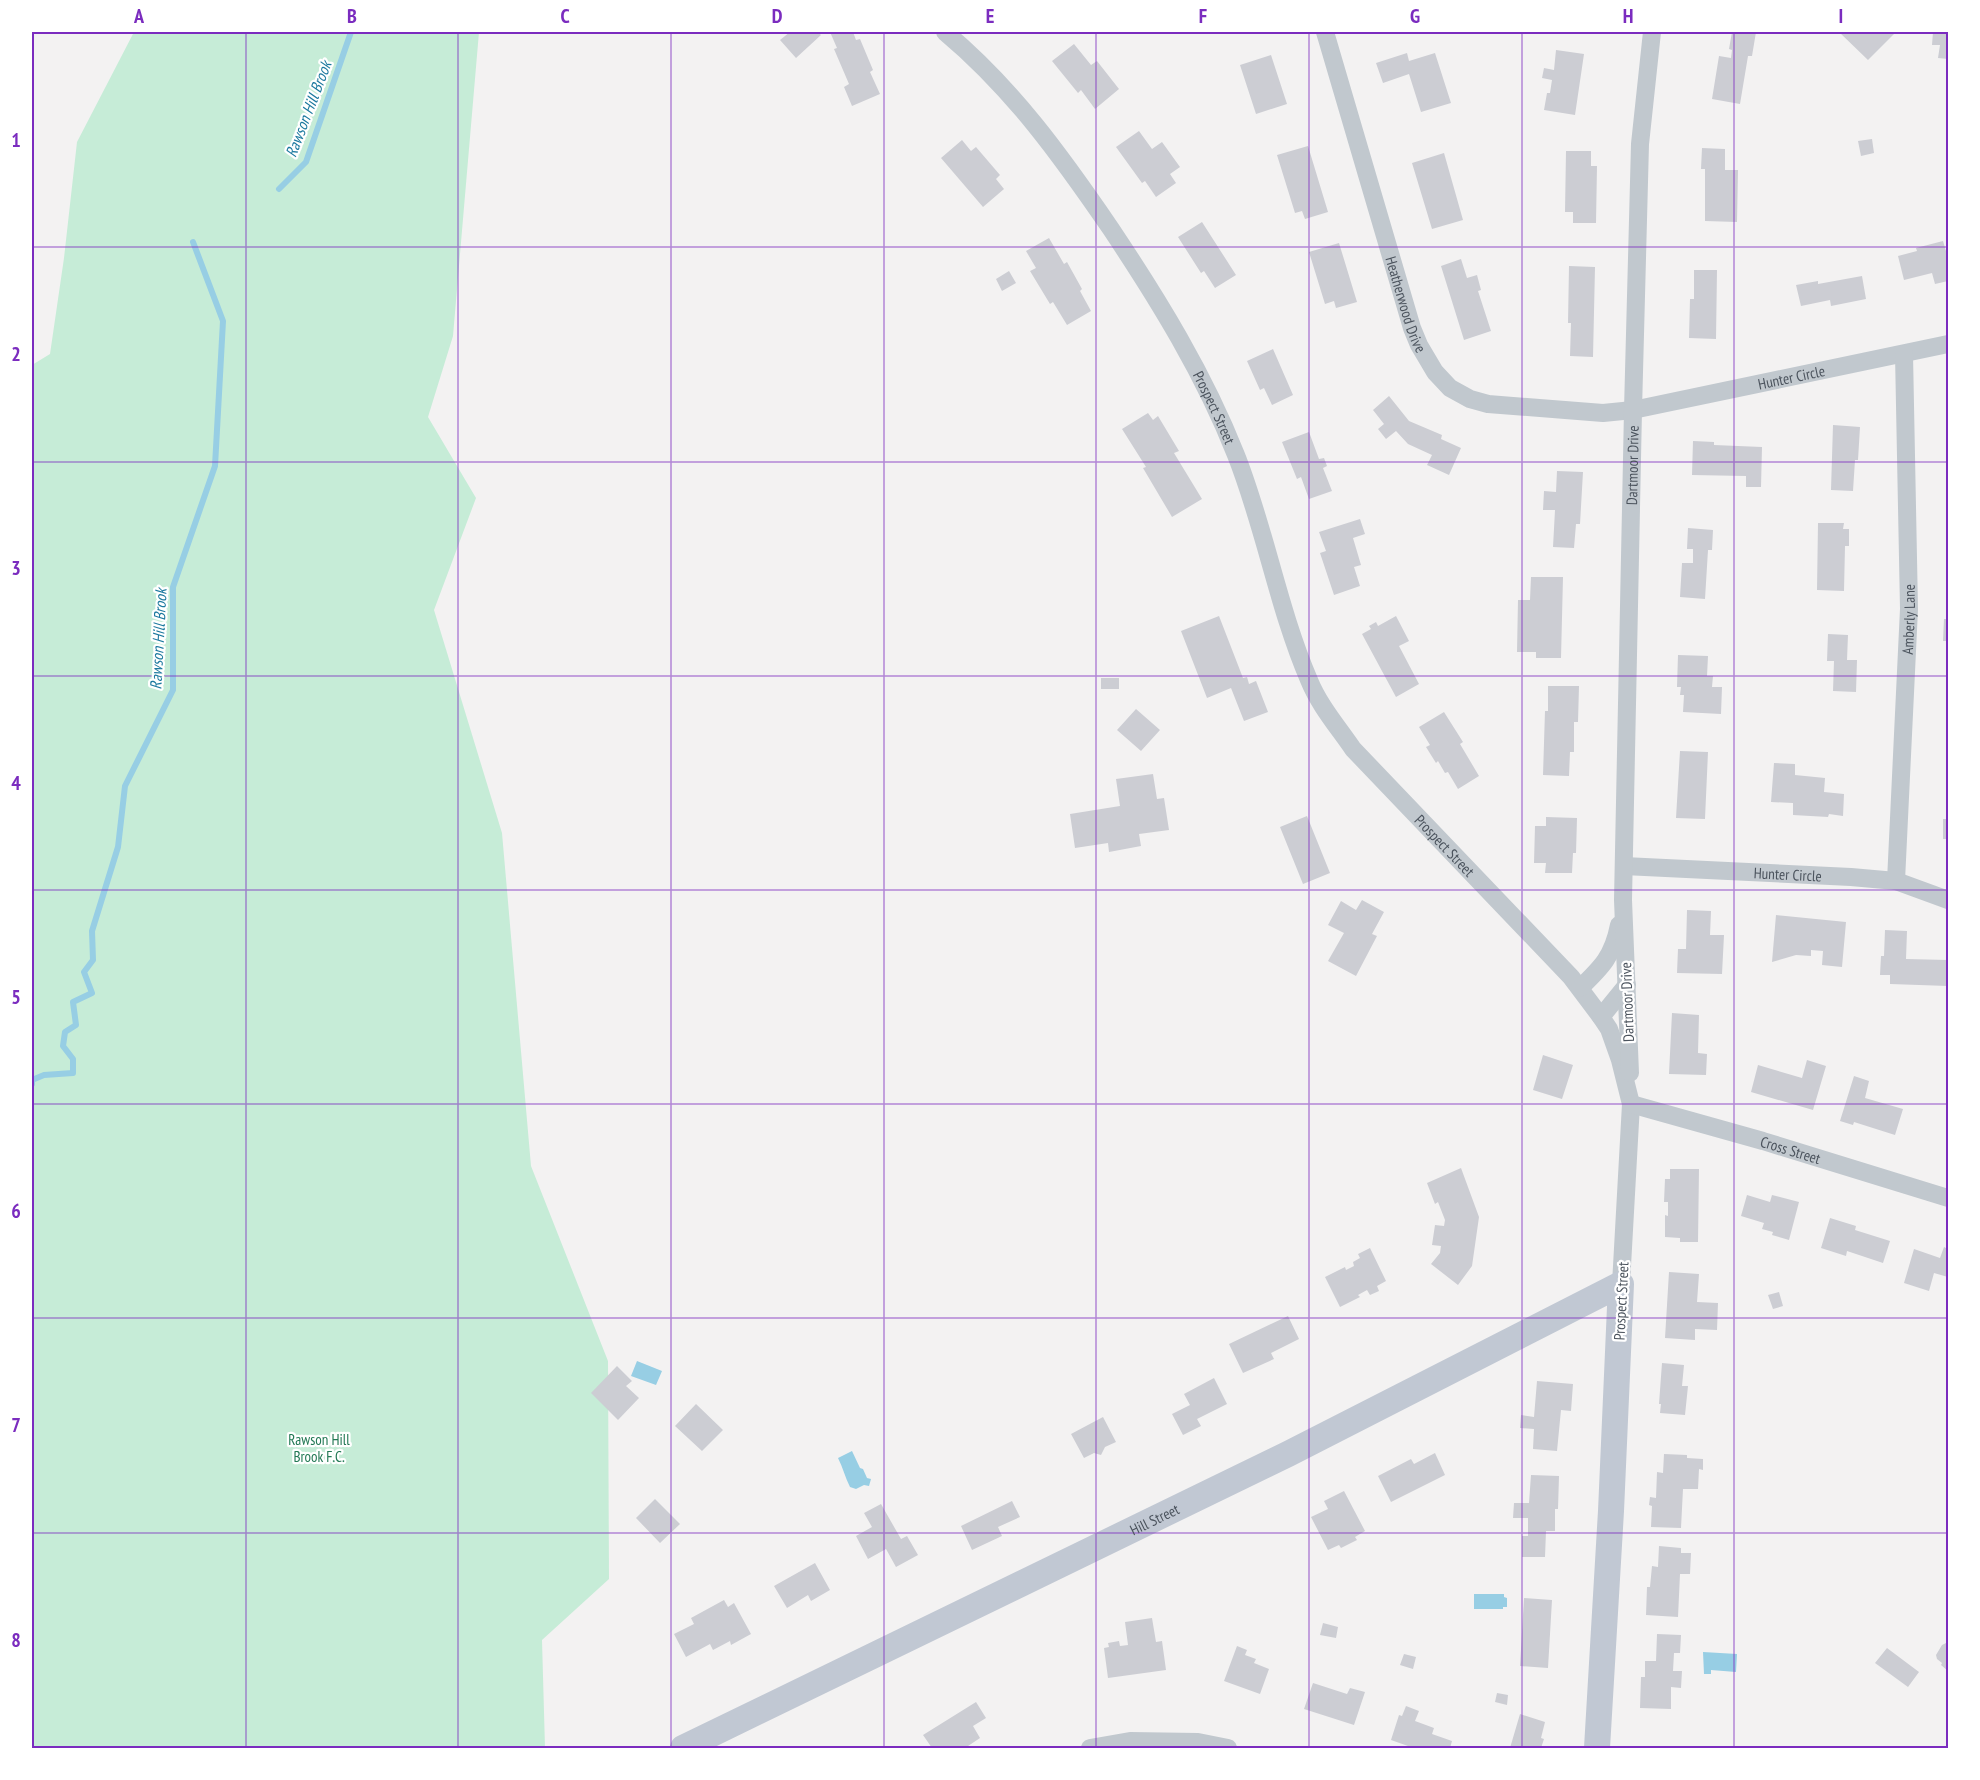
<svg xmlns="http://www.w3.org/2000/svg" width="1980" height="1780" viewBox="0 0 1980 1780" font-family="'PT Sans Narrow',sans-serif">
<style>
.green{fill:#c6ecd7}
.water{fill:#97cee4}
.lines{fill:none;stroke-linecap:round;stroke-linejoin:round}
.stream{stroke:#97cee4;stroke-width:6}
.building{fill:#cccdd3}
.street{stroke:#c1c8ce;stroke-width:18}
.secondary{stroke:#c1c8d3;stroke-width:26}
.grid{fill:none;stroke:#7b2cbf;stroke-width:1.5;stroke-opacity:0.55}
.labels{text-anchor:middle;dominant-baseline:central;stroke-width:4.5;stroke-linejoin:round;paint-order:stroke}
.street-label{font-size:15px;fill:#4b535d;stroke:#fff}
.park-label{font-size:15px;fill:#227854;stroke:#fff}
.water-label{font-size:16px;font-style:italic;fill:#1c799f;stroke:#fff}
.neatline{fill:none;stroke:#7b2cbf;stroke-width:2}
.grid-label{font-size:20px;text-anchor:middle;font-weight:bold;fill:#7b2cbf}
</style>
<rect width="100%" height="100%" fill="#f3f2f2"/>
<path class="green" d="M134 32H479L453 336 428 417 476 498 434 610 502 833 531 1166 608 1361 609 1579 542 1640 545 1748H32V365L50 354 64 258 77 142Z"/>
<path class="water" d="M637 1361 662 1371 656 1385 631 1376Z
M852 1451 860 1468 863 1469 867 1478 871 1479 869 1486 864 1485 856 1489 850 1487C845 1477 843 1468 838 1458Z
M1474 1594H1504V1597L1507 1598V1607H1503V1609H1474Z
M1703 1652 1737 1654 1736 1672 1711 1670V1674H1704Z"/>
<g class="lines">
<path class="stream" d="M279 189 306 162 351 32
M32 1084V1080L44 1075 73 1073V1059L63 1046 65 1032 76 1025 73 1002 92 993 84 972 93 960 92 931 118 847 125 786 173 690V587L215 466 223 321 193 242"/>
</g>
<path class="building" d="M790 32H818L821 35 796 58 780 40Z
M830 32H853L856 40 860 39 873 70 870 72 880 94 852 106 844 87 849 84 834 49 837 48Z
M1732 32H1756L1752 56H1748L1740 104 1712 99 1719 56 1731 58 1732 50 1729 49Z
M1839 32H1894L1895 33 1868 60Z
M1933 32H1948V59L1938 58 1940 45H1932Z
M1074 44 1091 65 1097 61 1119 89 1095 109 1081 90 1078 93 1052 61Z
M1556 50 1584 54 1575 115 1544 110 1547 93H1550L1552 80 1542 78 1544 68 1554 70Z
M1407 53 1409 61 1435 53 1451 103 1421 112 1409 74 1383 83 1376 63Z
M1271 55 1287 104 1256 114 1240 65Z
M1139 131 1152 149 1162 142 1180 167 1170 174 1176 183 1156 197 1145 181 1142 183 1116 147Z
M1872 139 1874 153 1861 156 1858 141Z
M962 140 971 151 976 147 1000 175 996 179 1004 189 983 207 941 158Z
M1308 146 1328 212 1305 219 1302 211 1295 213 1277 155Z
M1702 148 1725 149V170H1738L1737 222 1705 221V169H1701Z
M1566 151H1591V166H1597L1596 223H1573V212H1565Z
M1444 153 1463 220 1432 229 1412 163Z
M1202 222 1236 275 1215 288 1204 271 1201 273 1178 237Z
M1049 238 1064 264 1067 262 1082 289 1080 291 1091 311 1067 325 1053 302 1050 304 1030 271 1036 268 1026 251Z
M1943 241 1946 251H1948V281L1935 284 1932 273 1904 280 1898 256 1917 251 1916 248Z
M1339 243 1357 302 1336 308 1334 301 1325 304 1309 252Z
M1461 259 1467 278 1477 275 1481 290 1478 291 1491 331 1464 340 1441 266Z
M1569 266 1595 267 1593 357 1570 356 1571 323H1568Z
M1694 270H1717L1716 339 1689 338 1690 299H1694Z
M1009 271 1016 283 1002 291 996 279Z
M1862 276 1866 299 1831 306 1830 300 1801 306 1796 285 1818 281V284Z
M1273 349 1293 395 1272 405 1264 388 1260 390 1247 361Z
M1389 396 1409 421 1442 435 1441 439 1461 448 1449 475 1427 465 1432 455 1408 444 1396 431 1386 439 1378 429 1384 424 1373 410Z
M1148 413 1153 420 1158 416 1179 451 1174 453 1202 499 1172 517 1143 468 1146 467 1122 429Z
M1833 425 1860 427 1858 460H1855L1853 491 1831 490Z
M1309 432 1319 459 1324 458 1327 466 1323 468 1332 491 1309 499 1301 477 1297 479 1282 442Z
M1693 441 1714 442V445L1762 447 1761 487H1746V476L1692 475Z
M1557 471 1583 472 1580 524H1576L1574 548 1553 547 1555 510H1543L1544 491 1556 492Z
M1360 519 1365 534 1353 538 1361 565 1354 567 1360 586 1334 595 1320 553 1326 551 1319 532Z
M1818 523H1844L1843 529H1849V546H1845L1844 591 1817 590Z
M1688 528 1713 530 1712 550H1708L1705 599 1680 597 1682 563H1693V549H1687Z
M1531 577H1563L1561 658H1536V652H1517L1518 600H1530Z
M1219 616 1243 678 1247 677 1249 684 1256 681 1268 712 1244 721 1231 688 1207 698 1181 631Z
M1396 616 1409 641 1399 646 1419 684 1396 697 1362 634 1371 629 1369 626 1376 622 1378 626Z
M1944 619H1948V641H1943Z
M1828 634 1848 635 1847 660H1857L1856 692 1833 691 1834 661H1827Z
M1678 655 1708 656 1707 676H1713L1712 687H1722L1721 714 1683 712 1684 695H1680L1681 687H1677Z
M1101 678H1119V689H1101Z
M1548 686H1579L1578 722H1574V752H1570L1569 776 1543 775 1545 711H1548Z
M1136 709 1160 730 1141 751 1117 730Z
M1444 712 1463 742 1460 744 1479 776 1458 789 1448 772 1445 773 1438 761 1436 763 1426 747 1430 745 1419 727Z
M1680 751 1708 752 1705 819 1676 818Z
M1774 763 1795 764V775L1825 778 1824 792 1844 794 1843 816 1829 814 1828 817 1793 815V803L1771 802Z
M1153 774 1157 799 1164 798 1169 830 1139 834 1141 846 1109 852 1108 843 1075 848 1070 814 1120 806 1116 779Z
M1307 816 1330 873 1303 884 1280 827Z
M1546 817 1577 818 1576 853H1573L1572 873H1545L1546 863H1534L1535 826H1546Z
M1943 819H1948V839H1943Z
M1362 900 1384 912 1372 934 1377 936 1356 976 1328 961 1344 933 1328 925 1341 901 1356 910Z
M1687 910 1711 911 1710 935H1724L1722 974 1677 973 1678 949H1686Z
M1776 915 1846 922 1842 967 1822 965 1823 951 1811 950V956L1796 955 1772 962Z
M1885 930 1907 931 1906 959 1948 960V986L1890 984V975H1880L1881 956H1884Z
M1672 1013 1699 1015 1698 1053 1707 1054 1706 1075 1669 1074Z
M1543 1055 1573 1065 1562 1099 1533 1090Z
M1807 1060 1826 1066 1813 1110 1751 1092 1758 1065 1802 1078Z
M1854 1076 1869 1081 1865 1098 1903 1109 1895 1135 1854 1122 1853 1125 1840 1121Z
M1461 1168 1479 1217 1472 1266 1458 1285 1431 1264 1440 1253 1441 1246 1432 1245 1435 1225 1444 1226 1445 1220 1438 1202 1435 1204 1427 1183Z
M1670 1169H1699L1698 1242H1680V1238L1665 1237V1215L1668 1216V1202H1664L1665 1179H1670Z
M1747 1195 1770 1202 1772 1195 1799 1202 1789 1240 1772 1235 1773 1232 1762 1229 1764 1223 1741 1216Z
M1830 1218 1856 1226 1855 1230 1890 1241 1883 1263 1847 1251 1846 1256 1821 1248Z
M1944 1247 1948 1249V1277L1934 1273 1929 1291 1904 1283 1914 1249 1940 1258Z
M1370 1248 1386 1281 1377 1286 1379 1291 1370 1295 1367 1290 1358 1295 1360 1297 1340 1307 1325 1277 1345 1267 1346 1270 1354 1266 1353 1262 1360 1258 1358 1254Z
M1669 1272 1699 1274 1697 1302 1718 1303 1717 1330 1695 1329V1340L1665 1338Z
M1779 1292 1783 1306 1773 1309 1768 1295Z
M1288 1316 1299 1339 1271 1353 1274 1359 1243 1373 1229 1344Z
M1662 1363 1684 1365 1682 1386H1688L1685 1415 1660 1413 1661 1404H1659Z
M617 1366 632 1381 626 1386 639 1398 618 1420 591 1393Z
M1214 1378 1227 1404 1197 1419 1201 1426 1183 1435 1172 1414 1190 1405 1184 1394Z
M1537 1381 1573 1384 1571 1411 1561 1410 1557 1451 1533 1449 1534 1429 1520 1428 1521 1415 1534 1417Z
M696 1404 723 1430 702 1451 675 1426Z
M1103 1417 1116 1442 1105 1447 1101 1455 1094 1453 1084 1458 1071 1434Z
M1435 1453 1445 1475 1391 1502 1378 1476 1411 1459 1414 1464Z
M1664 1454 1687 1455V1458L1703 1459V1470L1699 1469 1698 1489H1683L1681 1528 1651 1527 1652 1506 1649 1505 1650 1497 1656 1498 1657 1472 1663 1473Z
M1531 1475 1559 1476 1558 1509H1555V1531H1546L1545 1557H1522V1536H1528V1518H1513L1514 1503H1529Z
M1344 1491 1365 1531 1355 1537 1357 1540 1341 1548 1339 1545 1328 1550 1311 1517 1328 1509 1324 1501Z
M655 1499 680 1524 660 1543 636 1518Z
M1012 1501 1020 1517 998 1527 1002 1536 972 1550 961 1526Z
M881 1504 901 1539 907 1536 918 1555 896 1567 886 1549 868 1559 856 1536 872 1527 864 1513Z
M1659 1546 1681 1548V1553H1691L1690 1574H1680L1678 1617 1646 1615 1647 1587H1650L1652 1566 1658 1567Z
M815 1563 830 1590 811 1601 808 1595 787 1608 774 1586Z
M1524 1598 1552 1600 1548 1668 1520 1666Z
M724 1600 728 1607 734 1603 751 1634 731 1645 730 1641 713 1650 710 1644 686 1657 674 1634 694 1624 691 1618Z
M1152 1618 1156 1642 1162 1641 1166 1670 1108 1678 1104 1648 1109 1647 1108 1643 1119 1641 1120 1646 1128 1645 1125 1622Z
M1323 1623 1338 1627 1336 1638 1320 1635Z
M1657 1634 1681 1635 1680 1653H1674L1673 1671H1682L1681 1688 1671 1687V1709L1640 1708 1641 1677H1645V1661H1656Z
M1948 1642V1671L1941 1665 1942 1663 1937 1659 1936 1655 1942 1645Z
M1237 1646 1247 1650 1245 1655 1256 1659 1254 1663 1269 1669 1260 1694 1224 1681Z
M1887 1648 1919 1672 1908 1687 1875 1663Z
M1404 1654 1416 1657 1413 1669 1400 1665Z
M1313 1683 1347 1694 1350 1688 1365 1692 1354 1725 1304 1709Z
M1497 1693 1508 1695 1507 1705 1495 1702Z
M976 1702 986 1718 973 1726 980 1738 965 1748H932L923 1735Z
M1406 1706 1419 1711 1415 1721 1434 1728 1432 1734 1452 1741 1450 1748H1407L1408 1746 1391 1740 1399 1715 1402 1716Z
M1520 1714 1545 1722 1541 1738 1544 1739 1541 1748H1510Z"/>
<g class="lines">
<g class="street">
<path id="s1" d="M945 32C1013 89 1061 156 1111 229 1159 301 1204 374 1236 455 1265 528 1278 608 1309 680 1319 705 1338 727 1353 749L1571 977 1601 1017 1609 1029 1620 1060 1631 1104 1621 1284"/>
<path id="s2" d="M1325 32 1412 328 1419 345 1435 372 1450 388 1470 399 1488 404 1603 413 1633 410 1948 344"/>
<path id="s3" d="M1624 866 1851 877 1896 881 1948 900"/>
<path id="s4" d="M1896 881 1909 609 1904 354"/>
<path d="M1580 988C1602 967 1613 956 1619 925"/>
<path d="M1601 1017 1627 985"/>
<path id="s5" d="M1630 1073 1623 900 1633 410 1640 144 1652 32"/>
<path id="s6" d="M1631 1104 1763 1141 1948 1198"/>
<path d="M1090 1748 1130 1741 1198 1742 1228 1748"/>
</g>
<path class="secondary" id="s7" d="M683 1748 1288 1454 1621 1284 1611 1511 1597 1748"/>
</g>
<path class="grid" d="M246 32V1748M458 32V1748M671 32V1748M884 32V1748M1096 32V1748M1309 32V1748M1522 32V1748M1734 32V1748M32 247H1948M32 462H1948M32 676H1948M32 890H1948M32 1104H1948M32 1318H1948M32 1533H1948"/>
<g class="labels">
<g class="street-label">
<text stroke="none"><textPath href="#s2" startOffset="284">Heatherwood Drive</textPath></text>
<text stroke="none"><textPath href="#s2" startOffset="729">Hunter Circle</textPath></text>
<text stroke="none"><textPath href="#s1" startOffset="465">Prospect Street</textPath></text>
<text stroke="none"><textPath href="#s5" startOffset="608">Dartmoor Drive</textPath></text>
<text stroke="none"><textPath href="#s4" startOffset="262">Amberly Lane</textPath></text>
<text stroke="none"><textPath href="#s1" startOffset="969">Prospect Street</textPath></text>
<text stroke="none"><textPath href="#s3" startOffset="164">Hunter Circle</textPath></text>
<text transform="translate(1627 1002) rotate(-92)">Dartmoor Drive</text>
<text stroke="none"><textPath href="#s6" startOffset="166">Cross Street</textPath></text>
<text transform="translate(1621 1301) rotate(-87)">Prospect Street</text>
<text stroke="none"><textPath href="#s7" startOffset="524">Hill Street</textPath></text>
</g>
<g class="park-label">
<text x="319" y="1439">Rawson Hill<tspan x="319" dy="17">Brook F.C.</tspan></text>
</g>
<g class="water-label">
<text transform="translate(308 109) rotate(-69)">Rawson Hill Brook</text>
<text transform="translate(158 639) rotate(-87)">Rawson Hill Brook</text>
</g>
</g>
<rect width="1980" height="1780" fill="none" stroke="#ffffff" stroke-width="66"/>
<rect x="33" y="33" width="1914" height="1714" class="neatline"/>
<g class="grid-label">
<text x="139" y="23">A</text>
<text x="352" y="23">B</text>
<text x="565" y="23">C</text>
<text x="777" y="23">D</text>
<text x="990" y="23">E</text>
<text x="1203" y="23">F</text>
<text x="1415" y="23">G</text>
<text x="1628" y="23">H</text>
<text x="1841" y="23">I</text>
<text x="16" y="147">1</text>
<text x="16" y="361">2</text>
<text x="16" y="575">3</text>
<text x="16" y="790">4</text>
<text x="16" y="1004">5</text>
<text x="16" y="1218">6</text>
<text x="16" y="1432">7</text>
<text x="16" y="1647">8</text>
</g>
</svg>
